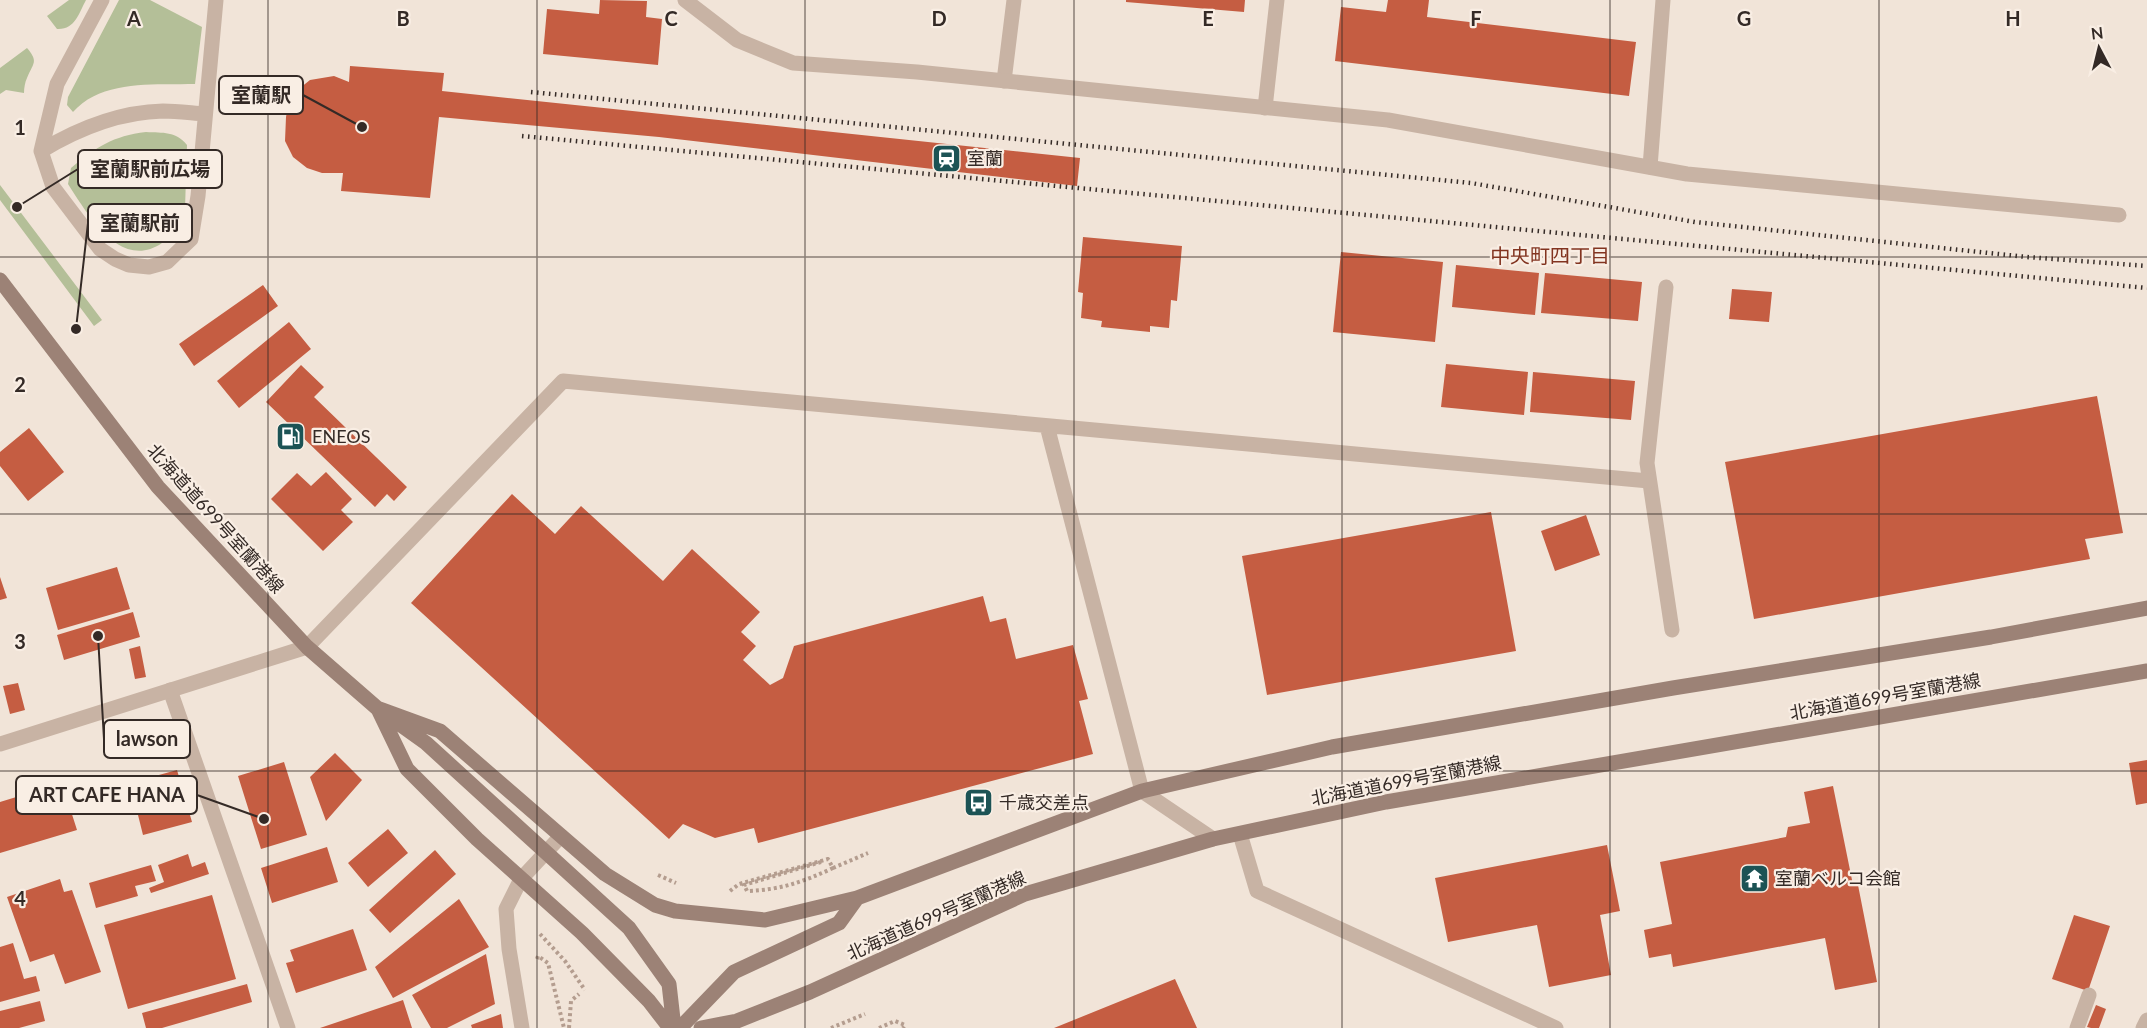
<svg xmlns="http://www.w3.org/2000/svg" width="2147" height="1028" viewBox="0 0 2147 1028" font-family="Lato,'Noto Sans JP',sans-serif">
<style>
.green{fill:#b4bf98}
.building{fill:#c55d42}
.lines{fill:none;stroke-linecap:round;stroke-linejoin:round}
.path{stroke:#b49d8f;stroke-width:4;stroke-dasharray:3 3;stroke-linecap:butt}
.service{stroke:#c8b3a4;stroke-width:15}
.minor{stroke:#c8b3a4;stroke-width:15}
.tertiary{stroke:#c8b3a4;stroke-width:15}
.secondary{stroke:#9c8276;stroke-width:15}
.rail{stroke:#342a26;stroke-width:4.5;stroke-dasharray:1.5 4.5;stroke-linecap:butt}
.grid{fill:none;stroke:#342a26;stroke-width:1.5;stroke-opacity:0.55}
.labels{text-anchor:middle;dominant-baseline:central;stroke-width:4.5;stroke-linejoin:round;paint-order:stroke}
.poi-label{font-size:18px;fill:#342a26;stroke:#f9eee4;text-anchor:start}
.street-label{font-size:18px;fill:#342a26;stroke:#f9eee4}
.neighbourhood-label{font-size:20px;fill:#823420;stroke:#f9eee4}
.grid-label{font-size:20px;text-anchor:middle;font-weight:bold;fill:#342a26;stroke:#f9eee4;stroke-width:4.5;stroke-linejoin:round;paint-order:stroke}
.leader{fill:none;stroke:#342a26;stroke-width:2}
.callout-dot{fill:#342a26;stroke:#f9eee4;stroke-width:2}
.callout{fill:#f9eee4;stroke:#342a26;stroke-width:2}
.callout-label{font-size:20px;text-anchor:middle;font-weight:bold;fill:#342a26}
</style>
<rect width="100%" height="100%" fill="#f1e4d8"/>
<path class="green" d="M69 0H86C79 13 75 30 57 29L47 16Z
M119 0H150L202 27 195 84C155 85 102 79 73 112L67 105 68 97Z
M27 48C39 62 33 63 27 78 25 82 24 88 24 93L6 90 0 94V68Z
M146 132C163 133 176 131 187 145L185 209C182 224 174 235 162 243 120 272 87 213 68 184L71 168C96 147 113 136 146 132Z
M0 185 102 320 94 326 0 200Z"/>
<path class="building" d="M600 0 647 1 646 17 662 19 658 65 543 54 547 9 599 14Z
M1126 0H1245L1244 12 1126 2Z
M1388 0H1429L1427 17 1636 42 1629 96 1335 61 1341 7 1386 12Z
M350 66 444 73 442 91 1080 158 1077 186 659 137 439 117 430 198 341 191 343 173H322L307 168 293 157 285 141 286 117 290 96 310 80 334 76 349 82Z
M1083 237 1182 246 1177 301 1171 300 1169 328 1150 326V332L1101 327 1102 321 1081 318 1083 293 1078 292Z
M1341 252 1443 262 1435 342 1333 332Z
M1456 265 1539 273 1535 315 1452 307Z
M1545 273 1642 282 1638 321 1541 313Z
M263 285 278 306 194 366 179 344Z
M1732 289 1772 292 1769 322 1729 319Z
M289 322 311 349 239 408 217 381Z
M1446 364 1528 372 1524 415 1441 407Z
M301 365 324 387 314 397 407 487 394 501 387 494 375 507 266 402Z
M1533 372 1635 381 1631 420 1530 412Z
M2097 396 2123 533 2085 539 2090 559 1754 619 1725 462Z
M29 428 64 472 28 501 0 466V452Z
M326 472 352 499 341 510 353 522 323 551 271 499 297 473 311 486Z
M512 494 555 534 581 506 663 581 692 549 760 612 741 632 756 646 743 660 770 685 783 678 794 646 983 596 990 622 1006 618 1016 659 1073 645 1088 699 1079 701 1093 754 758 843 754 828 715 838 683 824 669 839 411 603Z
M1491 512 1516 651 1267 695 1242 556Z
M1586 515 1600 555 1555 571 1541 531Z
M117 567 130 609 58 630 46 588Z
M0 577 7 598 0 600Z
M133 612 140 637 64 660 57 635Z
M140 646 146 677 135 679 129 649Z
M18 683 25 710 10 714 3 686Z
M335 753 362 780 326 821 310 777Z
M2147 760V803L2136 805 2129 763Z
M284 762 307 835 261 849 238 776Z
M177 770 192 822 143 835 130 783Z
M62 783 77 830 0 853V802Z
M1833 786 1853 885H1858L1877 982 1835 990 1825 938 1673 967 1671 954 1649 958 1644 930 1672 924 1660 862 1786 837 1788 827 1810 823 1804 792Z
M388 829 408 853 368 887 348 863Z
M1607 845 1620 911 1600 915 1611 975 1549 987 1537 925 1448 942 1435 878Z
M327 847 338 882 272 903 261 868Z
M435 850 456 874 390 933 369 910Z
M188 854 192 867 205 862 209 874 151 893 149 888 164 882 158 865Z
M151 865 156 881 135 886 138 896 96 908 89 883Z
M60 879 64 892 72 890 101 972 65 984 54 954 30 962 7 897Z
M212 895 236 979 128 1009 104 925Z
M459 899 489 947 393 998 375 967Z
M2074 915 2110 926 2088 991 2052 979Z
M353 929 367 970 296 993 286 963 294 961 290 950Z
M13 943 24 979 36 976 40 991 0 1002V947Z
M486 954 495 1004 447 1028H431L412 995Z
M1175 979 1197 1028H1054Z
M247 984 252 1002 162 1028H146L142 1013Z
M403 1000 412 1028H320Z
M40 1001 45 1021 19 1028H0V1011Z
M2096 1005 2106 1009 2099 1028H2091L2087 1027Z
M501 1014 503 1028H472L471 1025Z"/>
<g class="lines">
<path class="path" d="M833 868 868 853
M658 875 676 883
M730 891 739 884 828 859 833 868C803 882 780 890 747 891L744 885 821 862
M540 934 565 961 585 990
M537 959 538 956 548 963 564 1028
M569 1028 571 1001 579 994
M831 1028 865 1014
M879 1028 895 1021 905 1025 903 1028"/>
<path class="service" d="M1004 81 1014 0
M1265 108 1277 0
M1650 167 1663 0
M1666 287 1647 463 1672 630"/>
<path class="minor" d="M102 0 57 84 41 151 53 187 100 249 115 259 129 265 149 267 167 262 191 239 198 196 216 0
M41 151C79 128 119 112 163 111 177 111 191 113 205 114
M170 690 288 1028
M522 1028 509 949 506 909 521 879 561 836
M2077 1028 2089 995
M2143 1028 2147 1020"/>
<path class="tertiary" d="M685 0 737 40 793 63 917 72 1388 120 1687 174 2119 215
M1047 426 1142 791 1213 839
M0 744 307 647 563 381 1649 481
M1240 834 1257 891 1556 1028"/>
<path class="secondary" d="M0 280 158 487 307 647 377 708 426 743 629 928 669 984 674 1028
M377 708 440 731 605 874 655 905 675 911 765 920 857 898 1142 791 1332 747 1673 688 1991 637 2147 608
M379 711 407 769 477 839 582 933 649 1001 670 1028
M680 1028 734 972 839 923 857 898
M701 1028 737 1021 810 992 1025 894 1213 839 1386 802 2147 671"/>
<path class="rail" d="M531 92 1471 183 1695 222 2027 257 2147 266
M522 136 2147 288"/>
</g>
<path class="grid" d="M268 0V1028M537 0V1028M805 0V1028M1074 0V1028M1342 0V1028M1610 0V1028M1879 0V1028M0 257H2147M0 514H2147M0 771H2147"/>
<defs>
<symbol id="station-square" viewBox="-11 -11 22 22"><rect x="-9" y="-9" width="18" height="18" rx="4" fill="#1c5355" stroke="#f9eee4"/><path d="M-3-6H3Q5-6 5-4V2Q5 4 3 4L4.5 6H3L1.5 4h-3L-3 6H-4.5L-3 4Q-5 4-5 2V-4Q-5-6-3-6ZM-3.5-4v3h7v-3ZM-3.5 1v1.5H-2V1ZM2 1v1.5H3.5V1Z" fill="#fff"/></symbol>
<symbol id="fuel-square" viewBox="-11 -11 22 22"><rect x="-9" y="-9" width="18" height="18" rx="4" fill="#1c5355" stroke="#f9eee4"/><path d="M-5.5-6h7V0h2V4h1.3V-2.5L3-4.5l.8-.8L6-3V5H2.5V1h-1V6h-7ZM-4.2-4.7v3.2H.2V-4.7Z" fill="#fff"/></symbol>
<symbol id="bus-square" viewBox="-11 -11 22 22"><rect x="-9" y="-9" width="18" height="18" rx="4" fill="#1c5355" stroke="#f9eee4"/><path d="M-5-6H5V4H4V6H2V4H-2V6H-4V4H-5ZM-3.5-4V0h7V-4ZM-3.5 1.2v1.5H-2V1.2ZM2 1.2v1.5H3.5V1.2Z" fill="#fff"/></symbol>
<symbol id="temple-square" viewBox="-11 -11 22 22"><rect x="-9" y="-9" width="18" height="18" rx="4" fill="#1c5355" stroke="#f9eee4"/><path d="M0-6L5-2H3V0L6.5 2.5H4V6H1.5V3h-3V6H-4V2.5H-6.5L-3 0V-2H-5Z" fill="#fff"/></symbol>
</defs>
<g fill-rule="evenodd">
<use href="#station-square" x="930" y="142" width="33" height="33"/>
<use href="#fuel-square" x="274" y="420" width="33" height="33"/>
<use href="#bus-square" x="962" y="786" width="33" height="33"/>
<use href="#temple-square" x="1738" y="862" width="33" height="33"/>
</g>
<g class="labels">
<g class="poi-label">
<text x="967" y="158">室蘭</text>
<text x="312" y="436">ENEOS</text>
<text x="999" y="802">千歳交差点</text>
<text x="1775" y="878">室蘭ベルコ会館</text>
</g>
<g class="street-label">
<text transform="translate(216 518) rotate(48)">北海道道699号室蘭港線</text>
<text transform="translate(1885 696) rotate(-10)">北海道道699号室蘭港線</text>
<text transform="translate(1406 780) rotate(-11)">北海道道699号室蘭港線</text>
<text transform="translate(936 915) rotate(-24)">北海道道699号室蘭港線</text>
</g>
<g class="neighbourhood-label">
<text x="1550" y="255">中央町四丁目</text>
</g>
</g>
<g class="grid-label">
<text x="134" y="26">A</text>
<text x="403" y="26">B</text>
<text x="671" y="26">C</text>
<text x="939" y="26">D</text>
<text x="1208" y="26">E</text>
<text x="1476" y="26">F</text>
<text x="1744" y="26">G</text>
<text x="2013" y="26">H</text>
<text x="20" y="135">1</text>
<text x="20" y="392">2</text>
<text x="20" y="649">3</text>
<text x="20" y="906">4</text>
</g>
<path class="leader" d="M362 127L303 95M17 207L78 169M76 329L88 223M98 636L104 739M264 819L197 795"/>
<g class="callout-dot">
<circle cx="362" cy="127" r="6"/>
<circle cx="17" cy="207" r="6"/>
<circle cx="76" cy="329" r="6"/>
<circle cx="98" cy="636" r="6"/>
<circle cx="264" cy="819" r="6"/>
</g>
<g class="callout">
<rect x="219" y="76" width="84" height="38" rx="6"/>
<rect x="78" y="150" width="144" height="38" rx="6"/>
<rect x="88" y="204" width="104" height="38" rx="6"/>
<rect x="104" y="720" width="86" height="38" rx="6"/>
<rect x="16" y="776" width="181" height="38" rx="6"/>
</g>
<g class="callout-label">
<text x="261" y="102">室蘭駅</text>
<text x="150" y="176">室蘭駅前広場</text>
<text x="140" y="230">室蘭駅前</text>
<text x="147" y="746">lawson</text>
<text x="107" y="802">ART CAFE HANA</text>
</g>
<g transform="translate(2099 48) rotate(353)" stroke="#f9eee4" stroke-width="4.5" paint-order="stroke">
<path d="M0-4.5L10 22L0 15L-10 22Z" fill="#342a26"/>
<text y="-9" font-size="16" font-weight="bold" text-anchor="middle" fill="#342a26">N</text>
</g>
</svg>
